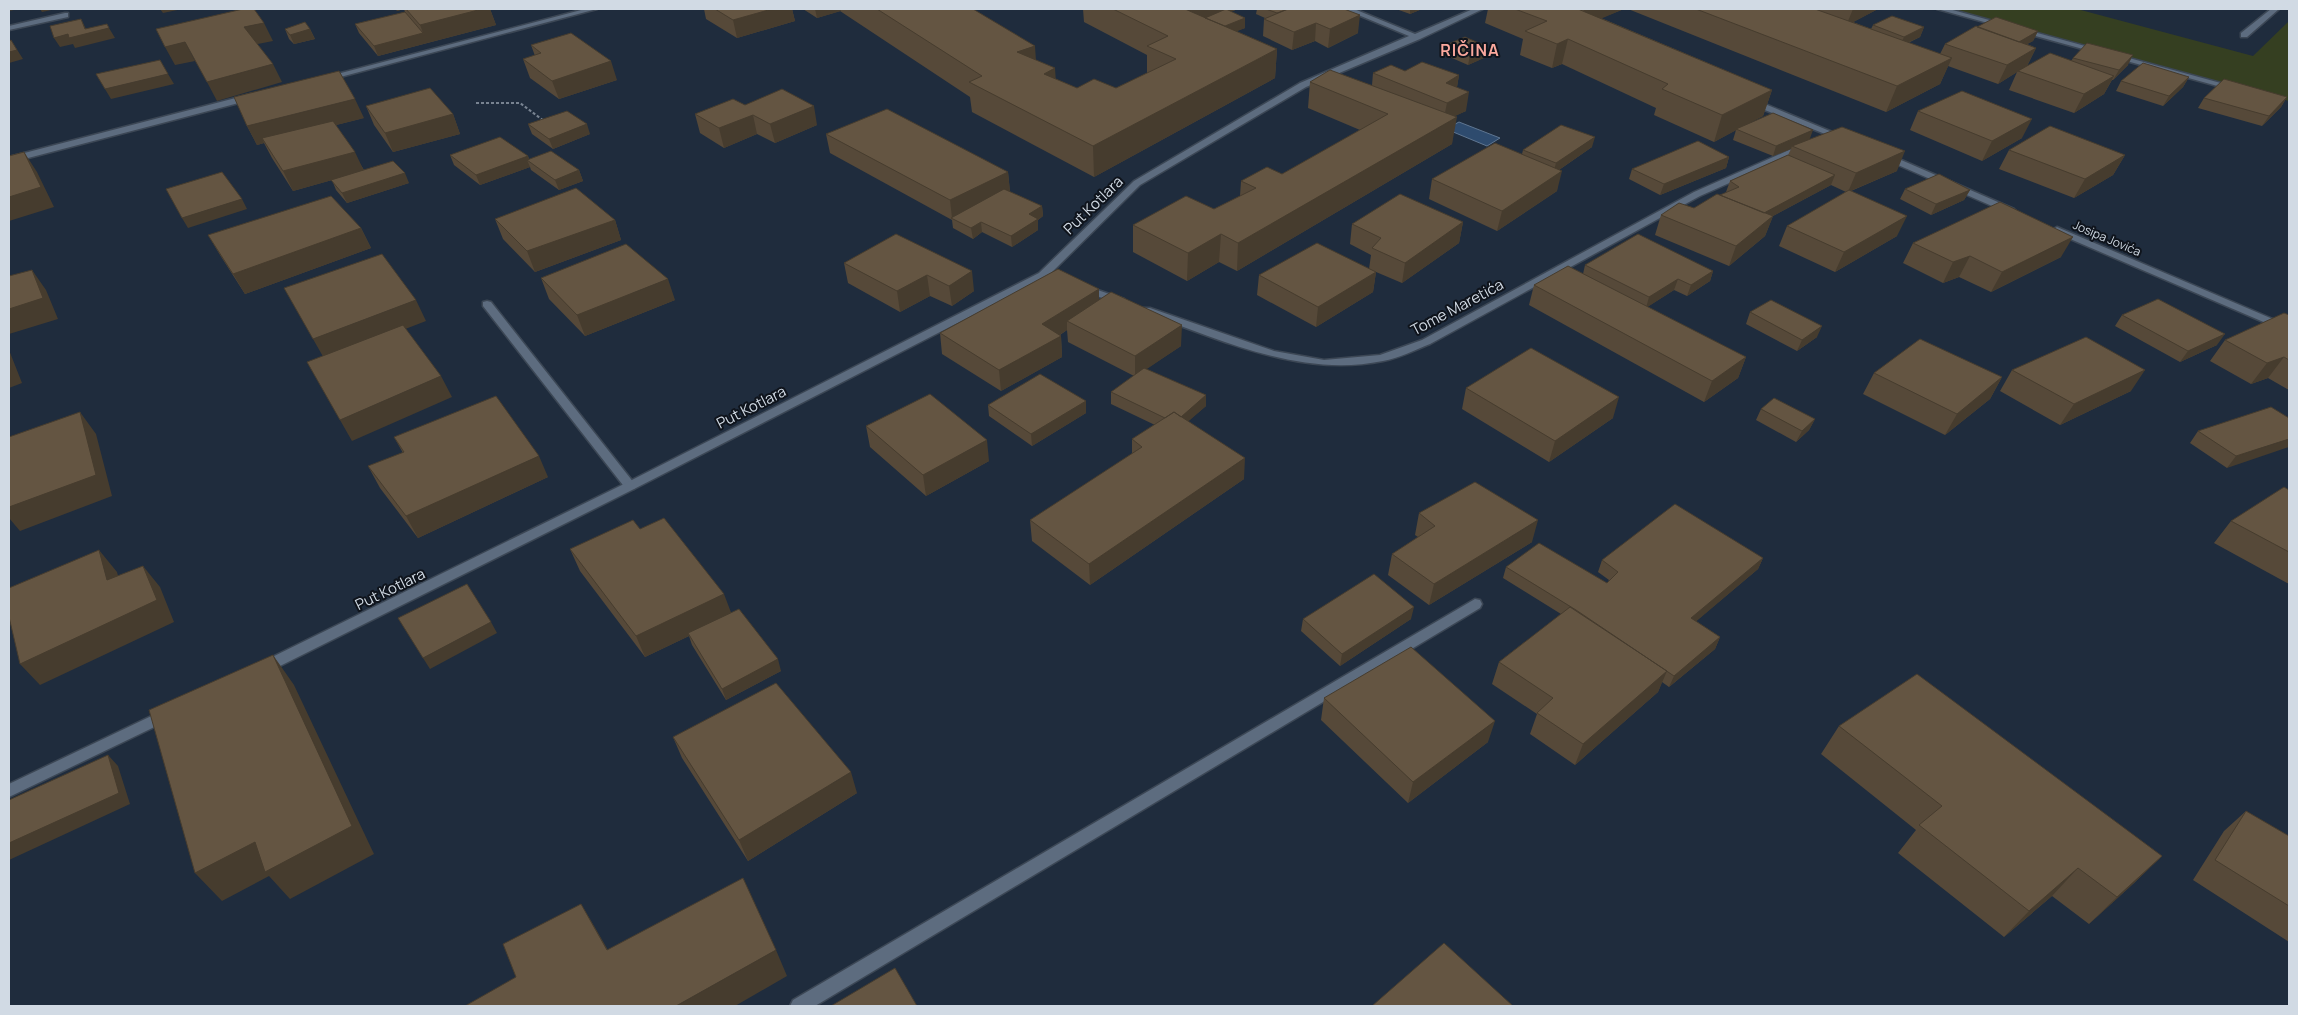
<svg xmlns="http://www.w3.org/2000/svg" width="2298" height="1015" viewBox="0 0 2298 1015" font-family="Manrope,sans-serif">
<style>
.green{fill:#353f21}
.water{fill:#2e4b6e;stroke:#5f7691}
.lines{fill:none;stroke-linecap:round;stroke-linejoin:round}
.service-casing{stroke:#3c4755;stroke-width:3}
.pedestrian-casing{stroke:#3c4755;stroke-width:3}
.minor-casing{stroke:#3c4755;stroke-width:3}
.path{stroke:#788391;stroke-width:2;stroke-dasharray:3 2;stroke-linecap:butt}
.service{fill:#5d6c7f;fill-rule:evenodd}
.pedestrian{fill:#5d6c7f;fill-rule:evenodd}
.minor{fill:#5d6c7f;fill-rule:evenodd}
.wall{fill:#564939}
.shaded-wall{fill:#463c2e}
.building{fill:#645542;stroke:#463c2e}
.labels{text-anchor:middle;dominant-baseline:central;stroke-width:4;stroke-linejoin:round;paint-order:stroke}
.far-street-label{font-size:12px;fill:#d1dae4;stroke:#0f141c}
.street-label{font-size:15px;fill:#d1dae4;stroke:#0f141c}
.far-district-label{font-size:16px;font-weight:bold;letter-spacing:1px;fill:#fba89d;stroke:#0f141c}
</style>
<rect width="100%" height="100%" fill="#1f2c3d"/>
<path class="green" d="M1941 9H2077L2253 56 2289 21V101Z"/>
<path class="water" d="M1459 122 1500 138 1487 146 1446 129Z"/>
<g class="lines">
<defs>
<path id="service" d="M2271 9H2279L2247 37H2241V33Z
M487 301 491 302 634 483 636 486 634 489H626L483 306V302Z
M1475 599 1480 600 1482 604 1480 608 815 1006H790L793 1000Z"/>
<path id="pedestrian" d="M1747 99H1753L1837 134 1830 136 1747 103Z"/>
<path id="minor" d="M585 9H597L329 80 322 78Z
M1344 9H1354L1415 34 1473 9H1483L1420 39 1306 87 1140 185 1047 277 634 489 268 672 263 674 258 672 256 668 258 664 626 483 1039 273 1134 181 1300 83 1409 36Z
M1937 9H1949L2239 88 2232 90Z
M65 13H68V17L9 30V26Z
M251 94 254 95V99L9 163V157Z
M1805 143 1809 146 1808 148 1700 196 1430 344C1415 350 1399 358 1383 361 1299 378 1220 339 1142 312L1141 310 1142 308H1150L1274 351 1324 360 1380 355 1422 340 1694 192Z
M1885 153 2014 209 2016 211 2011 214 2008 213 1882 158V154Z
M2057 227 2289 326V333L2054 232 2052 230Z
M1083 285 1124 299 1125 301 1120 304 1079 290 1078 288Z
M166 709 171 711 173 715 171 719 9 797V784Z"/>
</defs>
<use href="#service" class="service-casing"/>
<use href="#pedestrian" class="pedestrian-casing"/>
<use href="#minor" class="minor-casing"/>
<path class="path" d="M476 103H520L544 121"/>
<use href="#service" class="service"/>
<use href="#pedestrian" class="pedestrian"/>
<use href="#minor" class="minor"/>
</g>
<path class="wall" d="M396 9H490L496 25 378 56 359 33 355 24 405 12 404 9 397 11Z
M704 9H792L795 21 737 38 706 19Z
M803 9H973L1036 60 1056 79 1077 88H1116L1147 73V55L1084 22 1083 9H1238L1230 12 1245 18V28L1236 31 1277 49 1275 78 1094 177 972 112 970 97 840 11 817 18Z
M1257 9H1344L1358 33 1328 48 1315 41 1292 50 1263 36 1264 19 1265 18 1256 14Z
M1396 9H1422L1410 14Z
M1488 9H1624L1601 18 1772 90 1763 116 1739 128 1810 139 1897 171 1851 191 1897 236 1835 272 1779 246 1787 226 1846 192 1831 185 1773 216 1765 236 1729 266 1655 235 1661 215 1694 208 1727 192H1726L1730 181 1788 155 1791 149 1773 156 1733 140 1736 130 1714 142 1654 115 1656 108 1562 64 1552 68 1520 55 1523 39 1485 23Z
M1628 9H1878L1853 22 1871 29 1873 25 1924 27 1920 37 1908 43 1940 54 1945 44 2038 31 2033 41 2027 44 2036 48 2027 66 2071 61 2073 58 2128 65 2113 80H2112L2104 94 2074 113 2009 90 2017 72 1998 84 1948 66 1940 84 1886 112Z
M285 29H310L315 39 294 44 289 39Z
M531 45 617 80 559 99 530 78 523 59 535 56Z
M1446 45 1486 57 1468 65 1445 55Z
M1405 71 1459 75 1457 87 1466 111 1454 116 1452 144 1237 271 1219 262 1187 281 1133 252V225L1214 209 1240 196 1241 181 1282 174 1360 130 1308 108 1310 82 1372 85 1373 73Z
M2189 77 2183 87 2163 106 2116 91 2121 81Z
M2287 97 2281 107 2262 126 2198 108 2204 98Z
M745 105 817 125 775 143 757 134 724 148 700 133 695 114Z
M366 106 453 114 460 134 393 152 374 125Z
M1918 111 2022 138 1982 161 1910 130Z
M364 118 336 125 364 170 409 183 347 203 336 190 332 180 293 191 272 158 264 143 257 145 247 126Z
M528 124 590 134 553 149 532 134Z
M826 134 1008 172 1010 192 1042 206 1043 216 1038 220V230L1012 247 982 232 973 239 953 228 952 220 830 153Z
M1592 147 1559 170 1557 191 1497 231 1429 199 1432 179 1522 154 1523 150Z
M2009 150 2125 155 2113 175 2074 198 1999 169Z
M450 155 528 156 529 159 579 170 583 181 559 190 531 170 530 167 480 185 454 165Z
M1729 157 1726 168 1660 195 1629 179 1632 169Z
M1905 189 1970 190 1964 200 1931 215 1900 199Z
M495 219 615 220 621 240 535 272 503 239Z
M1463 222 1459 243 1402 283 1369 269 1376 272 1373 292 1316 327 1257 295 1259 275 1369 269 1371 255 1350 244 1352 224Z
M361 228 371 248 245 294 220 255 208 235Z
M896 234 974 291 952 306 930 296 900 312 848 283 844 263Z
M1913 243 2061 257 1991 292 1959 277 1943 283 1903 263Z
M1585 265 1713 271 1710 281 1687 296 1674 290 1647 307 1746 357 1738 378 1704 402 1529 305 1534 285 1583 274Z
M541 278 675 300 585 336 549 299Z
M1099 289V300L1181 346 1146 369 1206 395V406L1188 421 1244 479 1090 585 1032 541 1030 520 1132 454V439L1155 425 1111 404V392L1134 376 1068 342 1067 330 1060 335 1061 336 1062 357 1001 391 942 354 940 333Z
M1750 312 1817 337 1797 351 1746 324Z
M2122 315 2217 345 2180 362 2115 326Z
M2289 315V390L2268 378 2251 384 2210 361 2225 340Z
M2012 370 2131 391 2060 425 2000 391Z
M1874 373 2002 377 1990 399 1945 435 1863 394Z
M1466 388 1613 418 1549 462 1462 409Z
M1086 401V413L1032 446 989 416 988 405Z
M1761 409 1815 419 1809 430 1796 442 1756 420Z
M2289 418 2227 468 2190 443 2198 431Z
M866 426 989 461 926 496 870 447Z
M394 437 548 477 418 538 380 488 368 466 403 453Z
M2289 490V584L2214 543 2231 521Z
M1419 513 1532 542 1429 605 1388 575 1392 554 1418 537 1415 535Z
M640 529 731 613 781 671 726 700 692 645 689 636 645 657 580 571 570 549Z
M1763 558 1758 569 1696 621 1720 637 1715 649 1669 687 1662 682 1658 692 1575 765 1530 734 1537 714 1492 684 1499 662 1561 614 1503 578 1506 567 1607 583 1609 580 1598 572 1602 560Z
M1303 619H1411L1340 666 1301 631Z
M1324 698 1488 742 1408 803 1321 720Z
M1839 726 2162 856 2134 883 2089 924 2052 896 2004 937 1898 853 1916 830 1821 754Z
M673 737 857 793 748 861 682 758Z
M2246 811 2289 836V942L2193 880 2224 831Z"/>
<path class="shaded-wall" d="M9 9H19L9 11Z
M40 9H56L42 12Z
M160 9H182L163 13Z
M396 9H404L397 11Z
M482 9H490L496 25 427 43 420 25Z
M772 9H792L795 21 737 38 733 20Z
M815 9H840L841 11 817 18Z
M1174 9H1238L1200 23Z
M1410 9H1422L1410 14Z
M1584 9H1624L1579 28Z
M1853 9H1878L1846 26Z
M1360 15 1358 33 1328 48 1330 29Z
M1245 18V28L1216 40V30Z
M81 19 88 33 109 28 115 38 75 48 73 44 60 47 54 38 85 29Z
M264 23 273 41 253 45 244 27Z
M1316 23 1315 41 1292 50 1294 32Z
M1924 27 1920 37 1900 46 1904 37Z
M310 29 315 39 294 44 290 35Z
M2038 31 2033 41 2011 53 2016 43Z
M423 33 427 43 378 56 374 46Z
M1568 39 1562 64 1552 68 1557 44Z
M11 40 23 59 9 63V52Z
M185 42 195 61 175 65 165 47Z
M1035 46 1037 76 1017 52Z
M1488 47 1486 57 1468 65 1470 55Z
M2036 48 2027 66 1998 84 2007 65Z
M1277 49 1275 78 1094 177 1093 146Z
M2133 55 2128 65 2113 80 2119 70Z
M1952 58 1940 84 1886 112 1897 86Z
M611 61 617 80 559 99 552 81Z
M273 64 282 82 217 101 207 82Z
M1055 68 1057 98 1044 74Z
M168 74 174 84 111 99 105 89Z
M1459 75 1456 93 1446 83Z
M2114 76 2104 94 2074 113 2084 94Z
M2189 77 2183 87 2163 106 2169 96Z
M1772 90 1763 116 1714 142 1722 115Z
M1469 92 1466 111 1443 122 1447 103Z
M2287 97 2281 107 2262 126 2269 116Z
M355 99 364 118 265 143 262 138 264 143 257 145 247 126Z
M814 106 817 125 775 143 770 124Z
M453 114 460 134 393 152 385 133Z
M753 115 757 134 724 148 719 128Z
M1457 117 1452 144 1237 271 1238 243Z
M2032 119 2022 138 1982 161 1992 141Z
M587 124 590 134 553 149 549 139Z
M1813 130 1809 141 1792 146 1791 149 1773 156 1776 146Z
M1595 137 1592 147 1553 174 1556 163Z
M1905 151 1897 171 1848 192 1856 173Z
M24 152 37 172 54 207 9 221V197Z
M355 152 364 171 293 191 283 171Z
M2125 155 2113 175 2074 198 2085 179Z
M528 156 530 162 527 160 530 167 480 185 476 175Z
M1729 157 1726 168 1660 195 1664 184Z
M579 170 583 181 559 190 555 180Z
M1562 171 1557 191 1497 231 1502 211Z
M1008 172 1010 192 952 218 950 200Z
M405 173 409 183 347 203 342 193Z
M1835 175 1831 185 1756 225 1760 214Z
M1970 190 1964 200 1931 215 1936 204Z
M242 199 247 209 188 228 182 218Z
M1042 206 1043 216 1038 220V230L1012 247 1011 236 1029 214Z
M1773 216 1765 236 1729 266 1736 246Z
M1907 216 1897 236 1835 272 1844 252Z
M615 220 621 240 535 272 527 251Z
M981 222 982 232 973 239 971 228Z
M1463 222 1459 243 1402 283 1405 263Z
M361 228 371 248 245 294 233 274Z
M1221 234 1219 262 1187 281 1188 253Z
M2073 237 2061 257 1991 292 2002 272Z
M1970 256 1959 277 1943 283 1953 262Z
M32 270 46 290 58 319 9 334V309Z
M972 271 974 291 952 306 949 286Z
M1713 271 1710 281 1687 296 1691 285Z
M1376 272 1373 292 1316 327 1318 307Z
M927 275 930 296 900 312 897 291Z
M668 279 675 300 585 336 577 315Z
M1678 279 1674 290 1646 308 1649 297Z
M1099 289V310L1067 321V330L1044 345 1042 324Z
M416 300 426 321 325 360 313 339Z
M1182 325 1181 346 1135 377V356Z
M1822 326 1817 337 1797 351 1802 340Z
M2225 334 2217 345 2180 362 2188 351Z
M1061 336 1062 357 1001 391 999 370Z
M9 350 22 383 9 388Z
M1746 357 1738 378 1704 402 1712 381Z
M2284 357 2268 378 2251 384 2267 363Z
M2145 370 2131 391 2060 425 2074 404Z
M441 376 452 397 352 441 340 420Z
M2002 377 1990 399 1945 435 1957 414Z
M1206 395V406L1174 434V422Z
M1619 397 1613 418 1549 462 1555 441Z
M1086 401V413L1032 446 1031 434Z
M80 412 96 434 112 496 20 531 9 518V507Z
M1815 419 1809 430 1796 442 1802 431Z
M2289 439V447L2227 468 2236 456Z
M987 440 989 461 926 496 923 475Z
M539 456 548 477 418 538 406 516Z
M1245 458 1244 479 1090 585 1089 564Z
M1538 520 1532 542 1429 605 1434 584Z
M99 550 117 572 125 601 107 580Z
M1763 558 1758 569 1686 630 1691 618Z
M143 566 160 587 174 622 40 685 20 664Z
M724 594 732 615 688 633 689 636 645 657 636 636Z
M1414 607 1411 619 1340 666 1342 654Z
M491 622 497 633 430 669 423 658Z
M1720 637 1715 649 1669 687 1674 676Z
M273 655 294 685 374 854 290 899 269 876 222 901 195 873Z
M778 659 781 671 726 700 722 689Z
M1667 671 1658 692 1575 765 1583 744Z
M1495 721 1488 742 1408 803 1413 782Z
M108 755 118 766 130 804 9 860V843Z
M851 772 857 793 748 861 739 840Z
M2162 856 2134 883 2089 924 2117 897Z
M2078 868 2052 896 2004 937 2029 911Z
M581 904 597 931 623 976 607 950Z
M776 950 787 976 735 1006H676Z"/>
<path class="building" d="M243 9H254L264 23 244 27 273 64 207 82 185 42 165 47 156 29Z
M406 9H482L420 25Z
M715 9H772L733 20Z
M877 9H973L1035 46 1017 52 1055 68 1044 74 1077 88 1094 79 1116 88 1176 59 1147 46 1168 36 1113 9H1185L1277 49 1093 146 969 82 982 76Z
M1226 9 1245 18 1225 26 1205 18Z
M1266 9H1288L1277 13Z
M1288 9H1344L1360 15 1330 29 1316 23 1294 32 1264 19Z
M1515 9H1578L1772 90 1722 115 1662 89 1668 84 1568 39 1557 44 1525 31 1547 21Z
M1696 9H1815L1952 58 1897 86Z
M405 12 423 33 374 46 355 24Z
M1892 16 1924 27 1904 37 1873 25Z
M1996 17 2038 31 2019 42 1977 27Z
M81 19 85 29 107 24 109 28 69 38 68 34 54 38 50 26Z
M305 22 310 29 290 35 285 29Z
M1976 26 2036 48 2007 65 1945 44Z
M571 33 611 61 552 81 523 59 541 53 531 45Z
M1465 37 1488 47 1470 55 1446 45Z
M11 40 17 50 9 52V41Z
M2087 43 2133 55 2119 70 2073 58Z
M2050 53 2114 76 2084 94 2018 71Z
M160 60 168 74 105 89 96 74Z
M1422 62 1459 75 1446 83 1469 92 1447 103 1373 73 1391 65 1405 71Z
M2143 63 2189 77 2169 96 2121 81Z
M1330 70 1457 117 1238 243 1221 234 1188 253 1133 225 1186 196 1214 209 1256 188 1241 181 1267 167 1282 174 1388 114 1310 82Z
M339 71 355 99 247 126 234 97Z
M2224 79 2287 97 2269 116 2204 98Z
M430 88 453 114 385 133 366 106Z
M782 89 814 106 770 124 753 115 719 128 695 114 733 99 745 105Z
M1962 91 2032 119 1992 141 1918 111Z
M887 109 1008 172 950 200 826 134Z
M567 111 587 124 549 139 528 124Z
M1773 113 1813 130 1776 146 1736 129Z
M333 121 355 152 283 171 262 138Z
M1561 125 1595 137 1556 163 1523 150Z
M2050 126 2125 155 2085 179 2009 150Z
M1842 127 1905 151 1856 173 1792 146Z
M500 137 528 156 476 175 450 155Z
M1698 141 1729 157 1664 184 1632 169Z
M1495 143 1562 171 1502 211 1432 179Z
M551 151 579 170 555 180 527 160Z
M24 152 41 187 9 197V156Z
M1788 155 1835 175 1764 213 1720 195 1739 187 1730 181Z
M393 161 405 173 342 193 331 180Z
M222 172 242 199 182 218 166 189Z
M1939 174 1970 190 1936 204 1905 189Z
M576 188 615 220 527 251 495 219Z
M1004 189 1042 206 1029 214 1038 219 1011 236 981 222 971 228 951 218Z
M1849 190 1907 216 1844 252 1787 226Z
M1400 194 1463 222 1405 263 1372 248 1381 238 1352 224Z
M1717 194 1773 216 1736 246 1661 215 1679 203 1694 208Z
M331 196 361 228 233 274 208 235Z
M2000 202 2073 237 2002 272 1970 256 1953 262 1913 243Z
M896 234 972 271 949 286 927 275 897 291 844 263Z
M1638 234 1713 271 1691 285 1678 279 1649 297 1585 265Z
M1317 243 1376 272 1318 307 1259 275Z
M626 244 668 279 577 315 541 278Z
M382 254 416 300 313 339 284 288Z
M1568 266 1746 357 1712 381 1534 285Z
M1058 269 1099 289 1042 324 1061 336 999 370 940 333Z
M32 270 43 298 9 309V276Z
M1111 292 1182 325 1135 356 1067 321Z
M2158 299 2225 334 2188 351 2122 315Z
M1771 300 1822 326 1802 340 1750 312Z
M2284 313 2289 315V360L2284 357 2267 363 2225 340Z
M403 325 441 376 340 420 307 362Z
M2086 337 2145 370 2074 404 2012 370Z
M1920 339 2002 377 1957 414 1874 373Z
M1531 348 1619 397 1555 441 1466 388Z
M1144 368 1206 395 1181 417 1174 412 1165 418 1111 392Z
M1040 374 1086 401 1031 434 988 405Z
M930 394 987 440 923 475 866 426Z
M496 396 539 456 406 516 368 466 404 452 394 437Z
M1774 398 1815 419 1802 431 1761 409Z
M2271 407 2289 418V439L2236 456 2198 431Z
M80 412 96 475 9 507V437Z
M1174 412 1245 458 1089 564 1030 520 1142 447 1132 439Z
M1475 482 1538 520 1434 584 1392 554 1435 526 1419 513Z
M2284 487 2289 490V552L2231 521Z
M1675 504 1763 558 1691 618 1720 637 1674 676 1576 610 1506 567 1539 543 1607 583 1618 572 1602 560Z
M664 518 724 594 636 636 570 549 633 520 640 529Z
M99 550 107 580 143 566 157 600 20 664 9 617V588Z
M1374 574 1414 607 1342 654 1303 619Z
M467 584 491 622 423 658 398 618Z
M1570 607 1667 671 1583 744 1537 713 1553 698 1499 662Z
M739 609 778 659 722 689 688 633Z
M1411 647 1495 721 1413 782 1324 698Z
M273 655 352 826 265 872 255 842 195 873 149 710Z
M1917 674 2162 856 2117 897 2078 868 2029 911 1919 825 1942 806 1839 726Z
M776 683 851 772 739 840 673 737Z
M108 755 119 793 9 843V800Z
M2246 811 2289 836V906L2215 860Z
M743 878 776 950 676 1006H465L516 977 503 944 581 904 607 950Z
M1444 943 1513 1006H1372Z
M895 968 917 1006H831Z"/>
<g class="labels">
<g class="far-street-label">
<text transform="translate(2107 238) rotate(23)">Josipa Jovića</text>
</g>
<g class="street-label">
<text transform="translate(1093 205) rotate(-44)">Put Kotlara</text>
<text transform="translate(1457 307) rotate(-28)">Tome Maretića</text>
<text transform="translate(751 407) rotate(-27)">Put Kotlara</text>
<text transform="translate(390 589) rotate(-26)">Put Kotlara</text>
</g>
<g class="far-district-label">
<text x="1470" y="50">RIČINA</text>
</g>
</g>
<rect width="2298" height="1015" fill="none" stroke="#d1dae4" stroke-width="20"/>
</svg>
